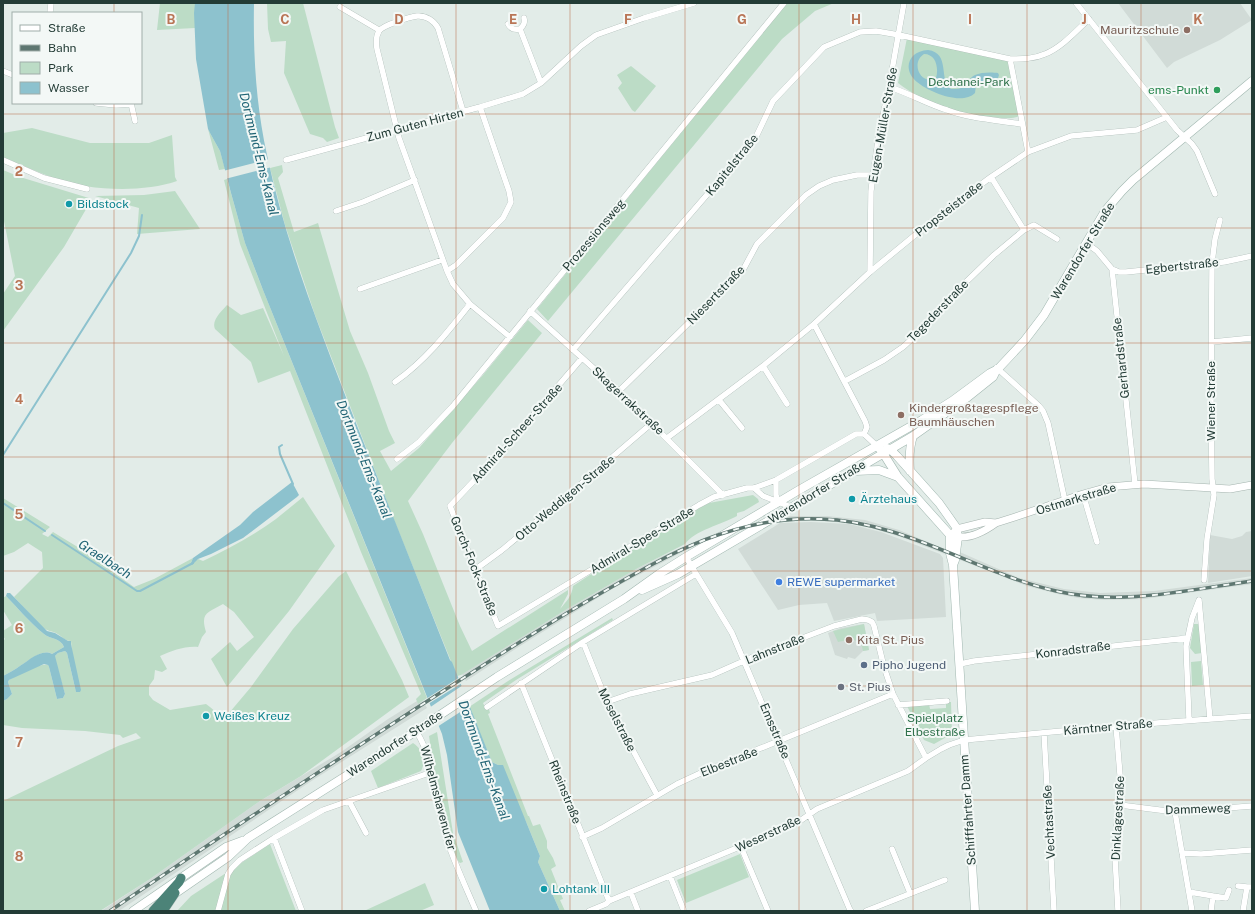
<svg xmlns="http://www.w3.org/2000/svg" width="1255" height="914" viewBox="0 0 1255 914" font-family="'Public Sans',sans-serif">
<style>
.built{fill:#d1dbd7}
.green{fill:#bcdcc6}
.water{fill:#8dc2ce;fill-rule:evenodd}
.pier{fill:#e2ece8}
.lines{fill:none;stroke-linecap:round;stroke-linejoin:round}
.stream{stroke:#8dc2ce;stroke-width:2}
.minor-casing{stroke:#a5b4af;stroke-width:6}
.tertiary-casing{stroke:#a5b4af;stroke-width:8}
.secondary-casing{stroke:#a1b7b0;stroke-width:9}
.trunk-casing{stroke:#c1c8c7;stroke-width:10}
.minor{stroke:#fff;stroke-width:5.5}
.tertiary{stroke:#fff;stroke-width:7}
.secondary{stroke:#fff;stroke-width:8}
.trunk{stroke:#4c8378;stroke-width:9}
.rail-casing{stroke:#5e7771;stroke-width:3.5}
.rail{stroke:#f3f8f6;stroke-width:2;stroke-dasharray:6;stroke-linecap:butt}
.grid{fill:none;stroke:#b97556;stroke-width:1;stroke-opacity:0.55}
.education-dot{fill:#8d6e63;stroke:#f3f8f6;stroke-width:1.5}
.leisure-dot{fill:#2e9e5b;stroke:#f3f8f6;stroke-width:1.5}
.culture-dot{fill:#0f9aa8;stroke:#f3f8f6;stroke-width:1.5}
.shop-dot{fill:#3f7fe0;stroke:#f3f8f6;stroke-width:1.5}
.service-dot{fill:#5c6f8a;stroke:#f3f8f6;stroke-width:1.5}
.worship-dot{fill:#6b7280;stroke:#f3f8f6;stroke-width:1.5}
.labels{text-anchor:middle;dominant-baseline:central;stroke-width:4;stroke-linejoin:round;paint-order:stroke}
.education-label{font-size:12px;fill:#785e54;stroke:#f3f8f6;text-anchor:start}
.park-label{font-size:12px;fill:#2f714b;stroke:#f3f8f6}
.leisure-label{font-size:12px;fill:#27864d;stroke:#f3f8f6;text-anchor:end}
.street-label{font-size:12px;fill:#233c36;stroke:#f3f8f6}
.culture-label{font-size:12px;fill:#0d838f;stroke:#f3f8f6;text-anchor:start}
.shop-label{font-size:12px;fill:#366cbe;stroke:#f3f8f6;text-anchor:start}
.service-label{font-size:12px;fill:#4e5e75;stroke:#f3f8f6;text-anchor:start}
.worship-label{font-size:12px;fill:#5b616d;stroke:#f3f8f6;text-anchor:start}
.water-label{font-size:13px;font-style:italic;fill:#206475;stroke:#f3f8f6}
.grid-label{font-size:13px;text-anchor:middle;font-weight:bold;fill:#b97556;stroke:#f3f8f6;stroke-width:4;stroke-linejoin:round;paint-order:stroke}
</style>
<rect width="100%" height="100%" fill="#e2ece8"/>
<path class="built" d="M1118 3H1240L1252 20 1220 40 1174 62 1167 68Z
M791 516H827L865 520 899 530 942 548 962 553 1019 578 1064 589 1100 593 1154 591 1252 578V584L1144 599 1105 600 1078 598 1058 594 1027 586 901 537 858 524 812 520 775 522 744 528 703 541 612 589 520 646 466 681 462 674 567 609 638 568 675 550 724 530 761 521Z
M811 522 849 524 881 532 940 554 943 558 946 617 877 621 875 613 834 621 827 603 799 605 778 610 738 549 780 523Z
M1252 531V576L1208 583 1210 535 1232 539 1242 536 1246 532Z
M864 624 869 650 863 651 855 659 848 657 847 659 835 655 828 633 841 628Z
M417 701 418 703 423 701 427 708 313 780 119 911H101L150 879 260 801 341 752 388 719Z"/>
<path class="green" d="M160 3H195V28L157 30Z
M267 3H303L335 127 339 138 327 142 323 138 310 134 284 73 286 41 271 42 268 29Z
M787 3H834L815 11 782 39 548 321 537 309Z
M907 38 1009 60 1019 116C1014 119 1007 118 1001 118 966 116 926 105 898 83Z
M631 66 656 86 635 112 632 110 618 88 622 83 617 75Z
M32 128 90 143H149L172 135 175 177 177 181C142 193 89 191 54 178 37 172 20 164 3 157V133Z
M208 129 210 133 220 151 225 169 219 170Z
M282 165 283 172 278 178 294 232 318 223 350 331 368 373 389 431 395 443 380 451 391 471 419 448 483 375 528 320 542 333 452 443 408 501 423 534 460 626 472 651 568 590V594L560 609C566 602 572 596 573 586L631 548 698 508 709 503 753 495 758 499 759 502 744 511 737 513V516C722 524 694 531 685 544L638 568 567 609 461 675 457 676 396 525 315 315 285 225 270 168Z
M3 170 20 177 92 199 64 247 3 331V294L15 276 3 216Z
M227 179 245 243 261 285 427 698 418 704 416 699 421 694 361 552 290 371 258 383 251 362 215 329C211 320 222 311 227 305L241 315 263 308 284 356 240 244 224 180Z
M175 191 200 229 137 234 139 208 95 196 144 195Z
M303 497 335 546 289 611 227 687 211 659 230 642 237 651 254 637 234 612 223 604C208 613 200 612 206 632L202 637 198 647C184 646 172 651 160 656L167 669 162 672 155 670 154 679 149 686V695L153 700 170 710 206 704 210 707 224 719 251 687 293 629 338 577 346 571 402 680 409 697 301 776 260 801 150 879 100 911H3V801L118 746 141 738 136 733 123 738 120 735 85 731 22 728 3 725V701L7 699 12 694 8 682 9 680C19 675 38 663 48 665L49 667 57 699 63 698 65 694 55 660V656L58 653 65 651 67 653 76 692 71 641C64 641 62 636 56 633 51 631 48 631 43 628L14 597 43 568 42 552 28 543 14 552 3 556V498L50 527 42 534 48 537 53 532 76 546 134 587 154 579 193 558 191 563 198 559 203 561C228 549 254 535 276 519 285 512 294 504 303 497Z
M6 596C18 608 30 623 44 634 50 639 61 638 64 647L52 654C42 648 26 663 17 668 13 671 8 673 3 676V641L5 639 3 636V631L12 625 3 610V598Z
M612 618 613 620 516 680 483 703 486 709H489L490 713 488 714 528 816H529L533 826 540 824 547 841V848L553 858 556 866 551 869 563 899 560 900 565 911H560L538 862 540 856 527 824 498 765 492 762 469 707 508 681Z
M864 624 869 650 863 651 861 643 852 639 838 642 833 631Z
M1194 624H1200L1202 653 1195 654 1190 648Z
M1201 661 1203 685 1192 686 1191 662Z
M946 702H951L952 734 934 744 924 740 907 706 929 704 930 709 946 708Z
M437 732 453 833 463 862 460 863 458 861C454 851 449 841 447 831 438 800 434 768 429 736Z
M413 743C423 750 427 759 421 771L378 788 371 771Z
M270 844 296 911H177L191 896Z
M740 854 749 877 686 903 677 880Z
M425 883 434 905 420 911H364Z"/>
<path class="water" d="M195 3H254C253 54 256 105 267 155 286 245 321 332 354 418 386 499 418 579 450 660L452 662 492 762 498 765H503L540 856 538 862 560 911H490L458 832 447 755 442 734 263 290 245 243 231 193 220 151 210 133 208 129 196 59 194 13Z
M928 50C951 53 938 80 951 89 969 90 964 81 975 75 981 72 992 72 998 73L999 75 998 78 978 83 976 85 975 93C962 106 929 92 917 82 902 70 908 51 928 50ZM924 54C936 54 939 68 936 78 921 86 910 63 924 54Z
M292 482 299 495 297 497 243 538 211 554 198 559 192 565 191 563 193 558 240 525 253 512Z
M7 593H10L47 631 55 633 68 641H71V644L81 690 80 692H76L67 653 65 651 58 653 55 656 65 694 63 698 57 699 49 667 48 665 44 664 9 680 8 682 12 694 7 699 3 701V676C8 673 13 671 17 668 27 662 41 648 52 654L64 647C61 638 50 639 44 634 30 623 18 608 6 596Z"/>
<path class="pier" d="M270 159 272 167 225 179 223 171Z
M460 677 462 683 428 704 426 699Z
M463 685 471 705 437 727 429 708Z"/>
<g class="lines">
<path class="stream" d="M282 445 279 447 280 454 293 484
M3 455 131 253 139 236 142 215
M3 503 45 531
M52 535 137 591H140L193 563"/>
<defs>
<path id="minor" d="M1076 3 1177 130 1192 144 1197 151 1215 194
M340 7 379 30
M50 13 51 3
M524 18C525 23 524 25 520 29L541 83
M508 24C511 29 514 30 520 29
M1010 59 1028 152
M3 71 13 75
M889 87C909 93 927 104 947 110 971 119 997 120 1022 124
M96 103 116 105 131 104
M131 103 135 121
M463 111 438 28C434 21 426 15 417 16 410 17 383 25 379 31 376 36 376 43 377 49L399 138 447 271 453 284 470 304 510 337
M3 160 44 178 87 189
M286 160 480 107 523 94 541 83 581 46 596 35 644 18 694 3
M991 177 1024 230
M336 211 363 202 415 180
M1086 243 1097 251 1112 269 1135 484
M1112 269 1119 272H1126L1224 262 1252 256
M447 271 456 265 503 218 511 202 509 191 480 107
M870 272 871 191 873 175 879 134 889 87 904 3
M360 289 442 260
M530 311 619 391 723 495
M814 324 865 421 867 427 864 434
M1212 342 1252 338
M573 350 755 139 773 101 824 47 860 32 876 31 899 35 1010 59C1022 59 1034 59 1045 54 1061 48 1076 31 1089 19
M582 358 503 450 450 506 498 626 699 505 714 497 747 488H754L776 480 856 434H864L877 446
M763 366 787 404
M998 369 1039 406 1043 411 1048 423 1065 501
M845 381 884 360 903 347 928 324 966 282 994 255 1024 230 1034 225 1057 239
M395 382C425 361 447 333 470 304
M619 391 743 270 757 244 806 195 819 186 833 180 857 175H873
M719 400 742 428
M667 438 763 366 814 324 870 272 937 217 991 177 1028 152 1071 136 1137 130 1167 117
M397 459 419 442 453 406 784 3
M776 480V495L778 502
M754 488 763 496 791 507
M1083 494 1097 542
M686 557 732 633 850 910 851 911
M476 569 502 550 554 507 652 423
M1204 580 1207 539 1214 495 1212 479 1211 397 1212 263 1215 239 1220 220
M1199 600 1210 719
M583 642 607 702 657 795
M960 664 974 661 1188 638
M521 683 609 901
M607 702 630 694 712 675 755 656 834 626 862 619 868 620 872 622 874 626 884 667 893 694
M898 705 947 701
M487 707 583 642 696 574
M1189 720 1186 646 1192 618 1199 600
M1116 726 1121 787 1120 805 1117 817 1115 857 1118 911
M416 731C435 760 435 798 444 831 452 858 465 885 476 911
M1044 733 1054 911
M349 801 366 833
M1120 805 1175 812 1252 806
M1175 812 1192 911
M582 837 602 828 677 784 705 771 893 694 926 758
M274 838 302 911
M741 847 768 911
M892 849 910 893
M1182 853 1201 854 1252 850
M670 876 684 911
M1238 886 1247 887
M1189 892 1213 896
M631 893 638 911
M218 911 228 874 232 868 240 860 274 838 323 810 432 772
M589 911 606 904 609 901 797 823 817 809 908 771 926 758 941 749 949 745 964 740 1116 726 1252 716
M866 911 945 880
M1211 911 1213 896 1226 898 1229 890
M1243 911 1247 887H1252"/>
<path id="tertiary" d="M953 533 957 529 985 522 996 523 1015 517 1083 494 1108 487 1144 484 1230 489 1252 485
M954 536C968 540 985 531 996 523"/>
<path id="secondary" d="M877 446 883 453 898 477 950 535V553L953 565 975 911
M887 448 890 449 897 456 939 503 956 527 958 537 955 560 953 565
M855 471 879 470 898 477
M910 471C909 458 909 448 913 436
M642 590 678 574 913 436 968 397 993 377 997 369
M170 897 228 857 248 838 398 743 497 677 624 599 659 574 686 557 799 490 922 420 952 401 990 373 998 369 1025 340 1044 315 1105 211 1122 191 1133 180 1252 81
M133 911 226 847 242 841"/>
<path id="trunk" d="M153 911 179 882 181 878
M163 911 175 893"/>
</defs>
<use href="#minor" class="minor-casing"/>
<use href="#tertiary" class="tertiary-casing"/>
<use href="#secondary" class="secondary-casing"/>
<use href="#trunk" class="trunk-casing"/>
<use href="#minor" class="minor"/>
<use href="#tertiary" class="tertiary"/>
<use href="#secondary" class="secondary"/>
<use href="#trunk" class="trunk"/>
<defs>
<path id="rail" d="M110 911C210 843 311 777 412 711 473 672 533 632 596 596 669 554 733 516 820 519 904 521 977 573 1056 591 1121 606 1187 590 1252 581"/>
</defs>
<use href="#rail" class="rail-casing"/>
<use href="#rail" class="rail"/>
</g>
<path class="grid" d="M114 3V13M228 3V911M342 3V911M456 3V911M570 3V911M685 3V911M799 3V911M913 3V911M1027 3V911M1141 3V911M114 103V911M3 114H1252M3 228H1252M3 343H1252M3 457H1252M3 571H1252M3 686H1252M3 800H1252"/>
<g class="education-dot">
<circle cx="1187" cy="30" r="4"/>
<circle cx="901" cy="415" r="4"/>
<circle cx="849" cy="640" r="4"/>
</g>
<circle class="leisure-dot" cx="1217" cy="90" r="4"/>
<g class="culture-dot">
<circle cx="69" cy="204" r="4"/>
<circle cx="852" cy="499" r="4"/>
<circle cx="206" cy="716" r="4"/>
<circle cx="544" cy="889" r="4"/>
</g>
<circle class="shop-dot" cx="779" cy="582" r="4"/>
<circle class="service-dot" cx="864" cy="665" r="4"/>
<circle class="worship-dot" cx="841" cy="687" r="4"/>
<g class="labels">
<g class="education-label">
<text x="1179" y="30" text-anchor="end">Mauritzschule</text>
<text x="909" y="408">Kindergroßtagespflege<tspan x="909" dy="14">Baumhäuschen</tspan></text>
<text x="857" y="640">Kita St. Pius</text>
</g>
<g class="park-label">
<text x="969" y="82">Dechanei-Park</text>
<text x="935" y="718">Spielplatz<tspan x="935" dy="14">Elbestraße</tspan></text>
</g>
<g class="leisure-label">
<text x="1209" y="90">ems-Punkt</text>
</g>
<g class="street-label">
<text transform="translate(415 125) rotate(-15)">Zum Guten Hirten</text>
<text transform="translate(883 125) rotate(-80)">Eugen-Müller-Straße</text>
<text transform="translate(732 165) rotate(-51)">Kapitelstraße</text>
<text transform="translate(949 209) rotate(-38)">Propsteistraße</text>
<text transform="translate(594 235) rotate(-50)">Prozessionsweg</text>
<text transform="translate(1083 251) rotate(-59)">Warendorfer Straße</text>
<text transform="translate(1182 266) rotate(-6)">Egbertstraße</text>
<text transform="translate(716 295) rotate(-46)">Niesertstraße</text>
<text transform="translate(938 311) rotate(-46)">Tegederstraße</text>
<text transform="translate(1121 358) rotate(-96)">Gerhardstraße</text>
<text transform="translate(628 401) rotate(43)">Skagerrakstraße</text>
<text transform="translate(1211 401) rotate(-90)">Wiener Straße</text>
<text transform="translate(517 433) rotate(-48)">Admiral-Scheer-Straße</text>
<text transform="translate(817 492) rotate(-31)">Warendorfer Straße</text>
<text transform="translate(565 498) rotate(-40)">Otto-Weddigen-Straße</text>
<text transform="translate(1076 499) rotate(-17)">Ostmarkstraße</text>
<text transform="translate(642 540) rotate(-31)">Admiral-Spee-Straße</text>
<text transform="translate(474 566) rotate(68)">Gorch-Fock-Straße</text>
<text transform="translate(775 649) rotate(-22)">Lahnstraße</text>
<text transform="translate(1073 650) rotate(-7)">Konradstraße</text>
<text transform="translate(617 720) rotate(63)">Moselstraße</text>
<text transform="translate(1108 727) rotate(-5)">Kärntner Straße</text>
<text transform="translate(775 731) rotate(67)">Emsstraße</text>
<text transform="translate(395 744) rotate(-33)">Warendorfer Straße</text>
<text transform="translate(729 762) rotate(-22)">Elbestraße</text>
<text transform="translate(565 792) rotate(68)">Rheinstraße</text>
<text transform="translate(438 798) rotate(75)">Wilhelmshavenufer</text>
<text transform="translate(1198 809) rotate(-2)">Dammeweg</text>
<text transform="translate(968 810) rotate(-94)">Schifffahrter Damm</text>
<text transform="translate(1118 818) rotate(-87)">Dinklagestraße</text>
<text transform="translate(1049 822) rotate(-93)">Vechtastraße</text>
<text transform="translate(768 834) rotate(-25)">Weserstraße</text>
</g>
<g class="culture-label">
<text x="77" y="204">Bildstock</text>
<text x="860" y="499">Ärztehaus</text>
<text x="214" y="716">Weißes Kreuz</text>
<text x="552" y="889">Lohtank III</text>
</g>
<g class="shop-label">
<text x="787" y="582">REWE supermarket</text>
</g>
<g class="service-label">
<text x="872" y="665">Pipho Jugend</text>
</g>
<g class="worship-label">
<text x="849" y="687">St. Pius</text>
</g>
<g class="water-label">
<text transform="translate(259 154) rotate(76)">Dortmund-Ems-Kanal</text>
<text transform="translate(364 459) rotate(68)">Dortmund-Ems-Kanal</text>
<text transform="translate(105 559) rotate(33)">Graelbach</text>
<text transform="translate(484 760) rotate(70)">Dortmund-Ems-Kanal</text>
</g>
</g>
<g class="grid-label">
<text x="171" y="24">B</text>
<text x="285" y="24">C</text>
<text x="399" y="24">D</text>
<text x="513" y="24">E</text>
<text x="628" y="24">F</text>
<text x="742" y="24">G</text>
<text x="856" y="24">H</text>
<text x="970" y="24">I</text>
<text x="1084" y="24">J</text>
<text x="1198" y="24">K</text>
<text x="19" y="176">2</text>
<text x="19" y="290">3</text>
<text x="19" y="404">4</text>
<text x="19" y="519">5</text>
<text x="19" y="633">6</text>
<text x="19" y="747">7</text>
<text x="19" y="861">8</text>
</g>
<rect width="1255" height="914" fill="none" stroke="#233c36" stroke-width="8"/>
<rect x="12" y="12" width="130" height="92" fill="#f3f8f6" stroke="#a0ada9"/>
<rect x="20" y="25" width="20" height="6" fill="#ffffff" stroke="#a0ada9"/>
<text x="48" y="32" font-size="12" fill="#233c36">Straße</text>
<rect x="20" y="45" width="20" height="6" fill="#5e7771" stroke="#a0ada9"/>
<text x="48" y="52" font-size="12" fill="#233c36">Bahn</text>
<rect x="20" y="62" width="20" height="12" fill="#bcdcc6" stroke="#a0ada9"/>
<text x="48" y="72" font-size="12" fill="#233c36">Park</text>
<rect x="20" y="82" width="20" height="12" fill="#8dc2ce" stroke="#a0ada9"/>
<text x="48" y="92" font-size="12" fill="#233c36">Wasser</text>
</svg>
